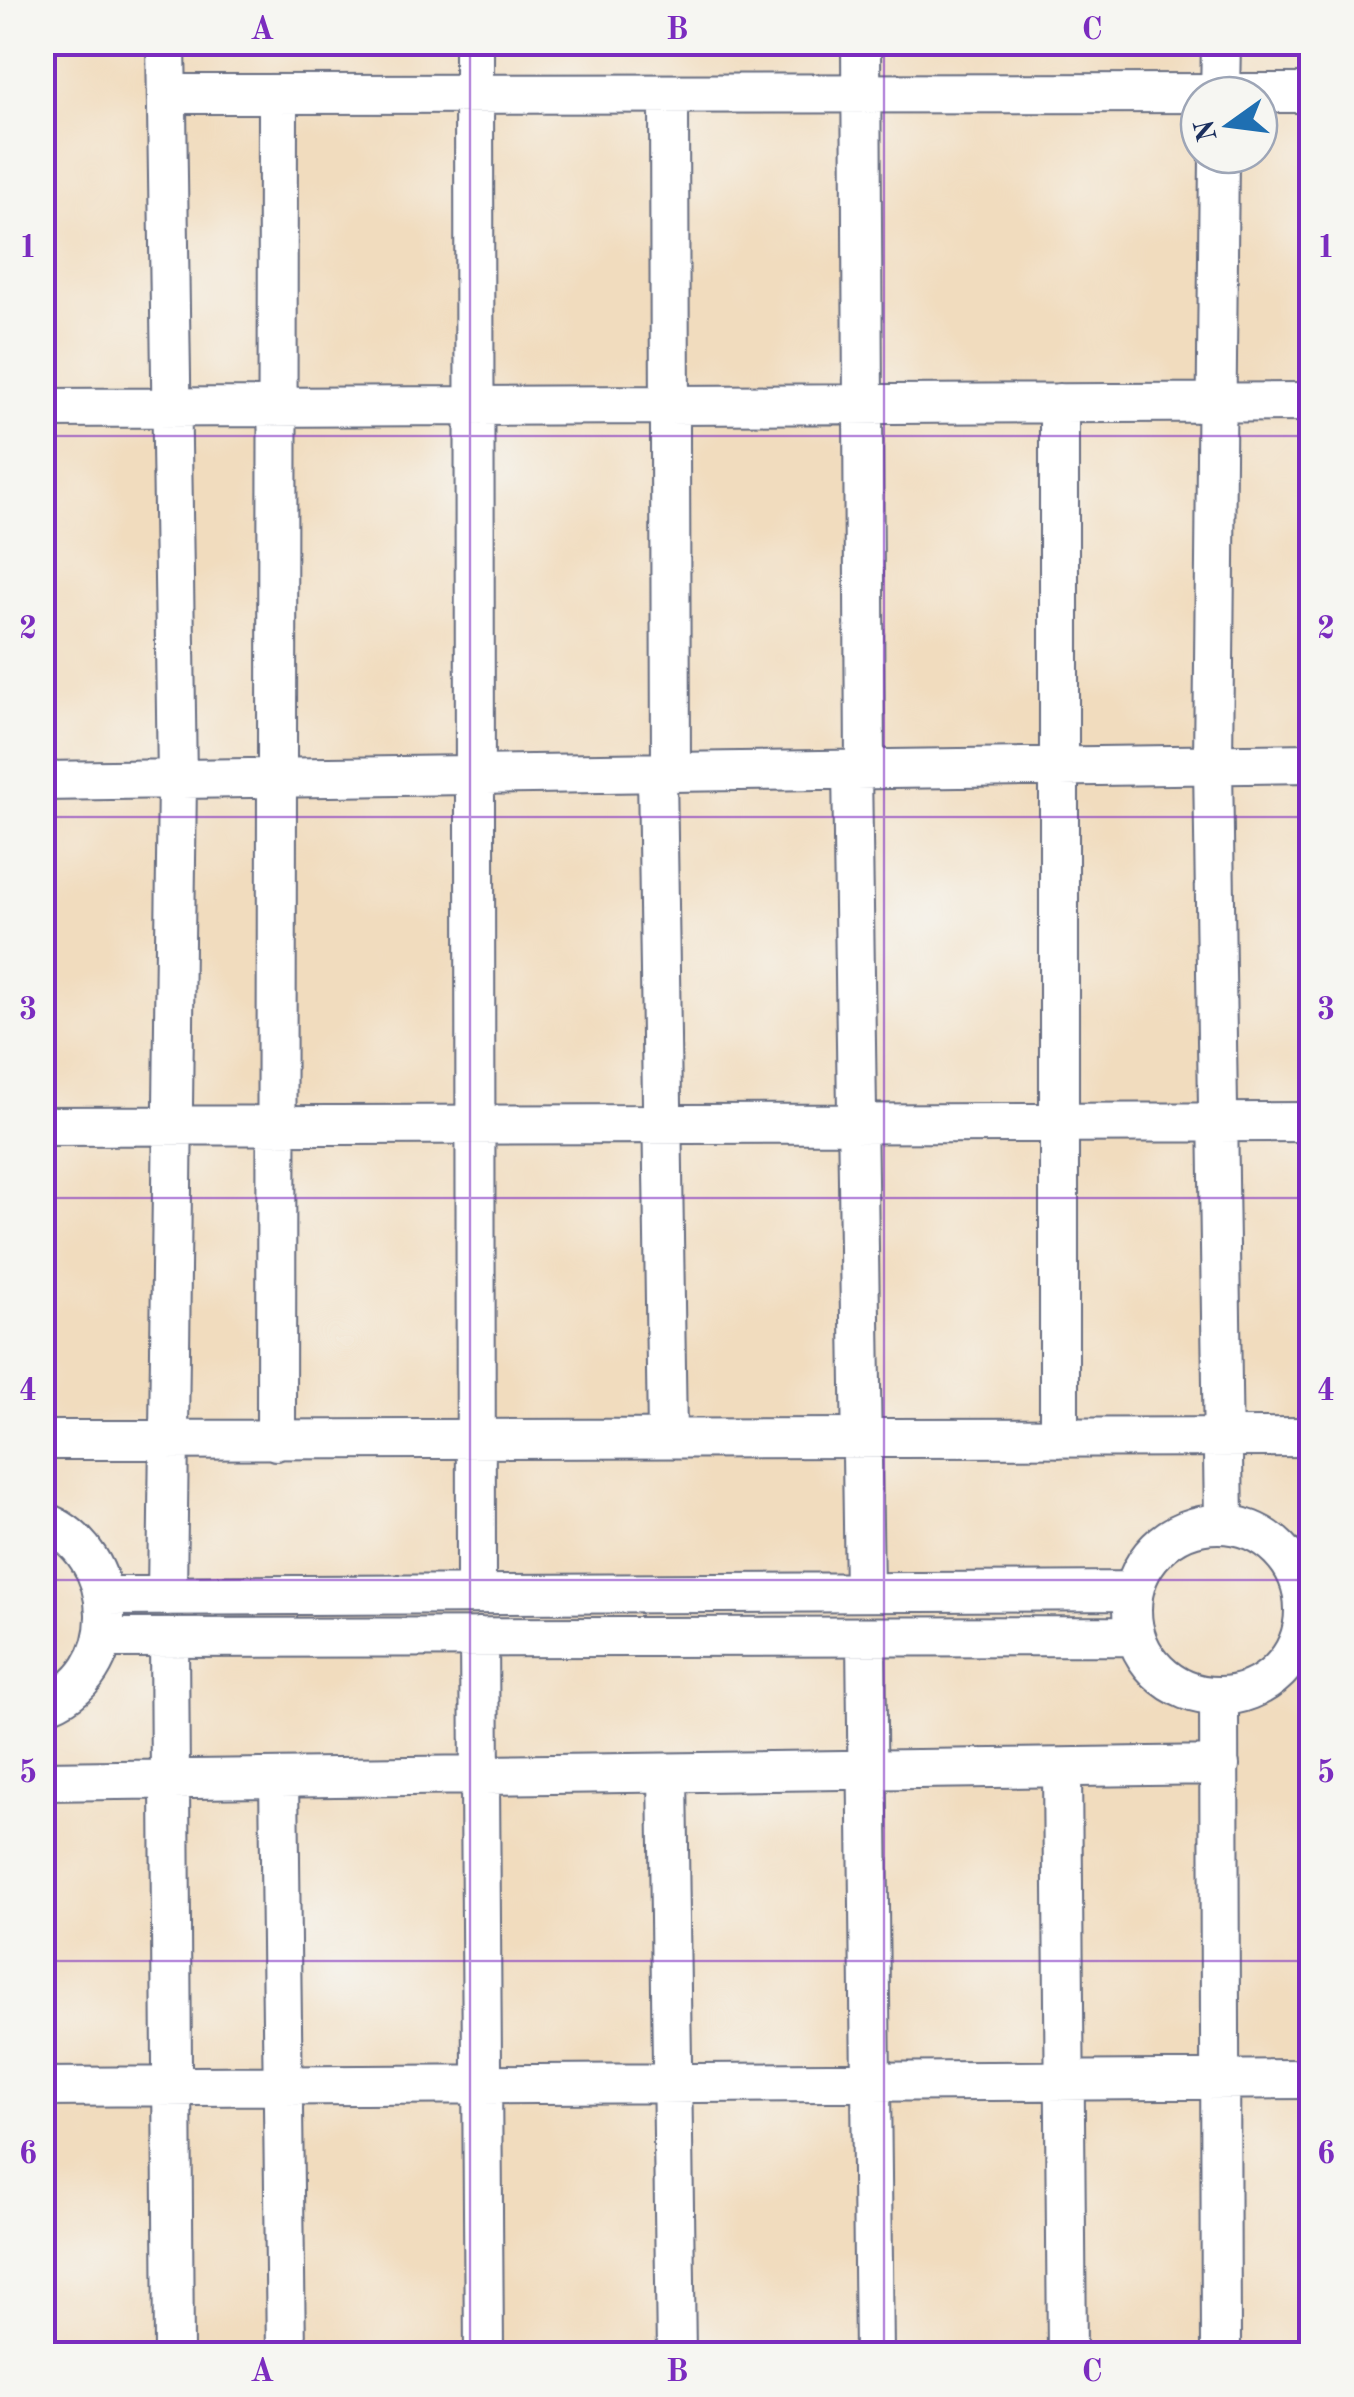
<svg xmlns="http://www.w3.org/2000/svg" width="1354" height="2397" viewBox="0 0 1354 2397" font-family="'Old Standard TT',serif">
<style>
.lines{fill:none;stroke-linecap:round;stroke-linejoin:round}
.minor-casing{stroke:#666c80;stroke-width:42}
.minor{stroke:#fff;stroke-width:38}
.grid{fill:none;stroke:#7b2cbf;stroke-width:2.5;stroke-opacity:0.55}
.neatline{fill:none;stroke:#7b2cbf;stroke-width:4}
.grid-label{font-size:32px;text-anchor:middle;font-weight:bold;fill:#7b2cbf}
</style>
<rect width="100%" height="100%" fill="#f6f6f2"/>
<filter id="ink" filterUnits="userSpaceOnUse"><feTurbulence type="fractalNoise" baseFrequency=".01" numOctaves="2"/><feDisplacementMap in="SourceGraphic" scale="20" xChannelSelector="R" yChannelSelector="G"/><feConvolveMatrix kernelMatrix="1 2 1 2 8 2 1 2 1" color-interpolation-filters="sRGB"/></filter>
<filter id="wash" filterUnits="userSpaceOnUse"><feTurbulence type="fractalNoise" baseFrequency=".0048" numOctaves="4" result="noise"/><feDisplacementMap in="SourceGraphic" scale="40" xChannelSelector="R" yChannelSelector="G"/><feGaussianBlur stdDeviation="2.25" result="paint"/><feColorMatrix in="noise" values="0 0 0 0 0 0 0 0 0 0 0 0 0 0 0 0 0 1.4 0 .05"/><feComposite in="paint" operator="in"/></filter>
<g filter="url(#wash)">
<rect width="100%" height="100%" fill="#f1dcbe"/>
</g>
<g filter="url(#ink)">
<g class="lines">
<defs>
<path id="minor" d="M166 42 177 779 167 1596
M474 42 476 1594
M861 42 865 769
M167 94 1312 93
M669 94 671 772
M1220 95 1221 42
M1219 155 1213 764 1224 1523
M1059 403V1438
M42 408 1312 402
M852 769 864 1592
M657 772 667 1435
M42 781 1312 763
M42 1126 1312 1122
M42 1440 1312 1437
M276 1441 278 94
M42 1521C123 1551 129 1677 42 1705
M1132 1610a86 86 0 1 1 172 0a86 86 0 1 1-172 0Z
M105 1596 1134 1591
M479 1637 484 2354
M866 1637 874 2354
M104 1638 1136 1636
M169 1638 174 2354
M1219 1696 1221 2354
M1062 1768 1067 2354
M668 1773 676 2354
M279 1778 286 2354
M42 1781 1220 1765
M42 2087 1312 2079"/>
</defs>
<use href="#minor" class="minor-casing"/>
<use href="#minor" class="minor"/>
</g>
</g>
<path class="grid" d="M470 42V2354M884 42V2354M42 436H1312M42 817H1312M42 1198H1312M42 1580H1312M42 1961H1312"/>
<rect width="1354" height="2397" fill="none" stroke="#f6f6f2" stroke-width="110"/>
<g transform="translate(1229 125) rotate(256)"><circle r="48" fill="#f6f6f2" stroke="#9ea6b7" stroke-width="2.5"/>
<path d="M0-8L18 38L0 25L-18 38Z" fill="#1f6fb2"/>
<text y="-15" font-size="28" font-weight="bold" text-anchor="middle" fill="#1b2f5e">N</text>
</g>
<rect x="55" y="55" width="1244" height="2287" class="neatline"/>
<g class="grid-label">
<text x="262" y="39">A</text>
<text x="677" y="39">B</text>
<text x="1092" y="39">C</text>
<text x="28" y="257">1</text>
<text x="1326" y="257">1</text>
<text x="28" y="638">2</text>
<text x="1326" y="638">2</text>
<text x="28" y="1019">3</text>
<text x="1326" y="1019">3</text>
<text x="28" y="1400">4</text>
<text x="1326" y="1400">4</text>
<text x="28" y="1782">5</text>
<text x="1326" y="1782">5</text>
<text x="28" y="2163">6</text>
<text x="1326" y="2163">6</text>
<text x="262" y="2381">A</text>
<text x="677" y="2381">B</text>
<text x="1092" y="2381">C</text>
</g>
</svg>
